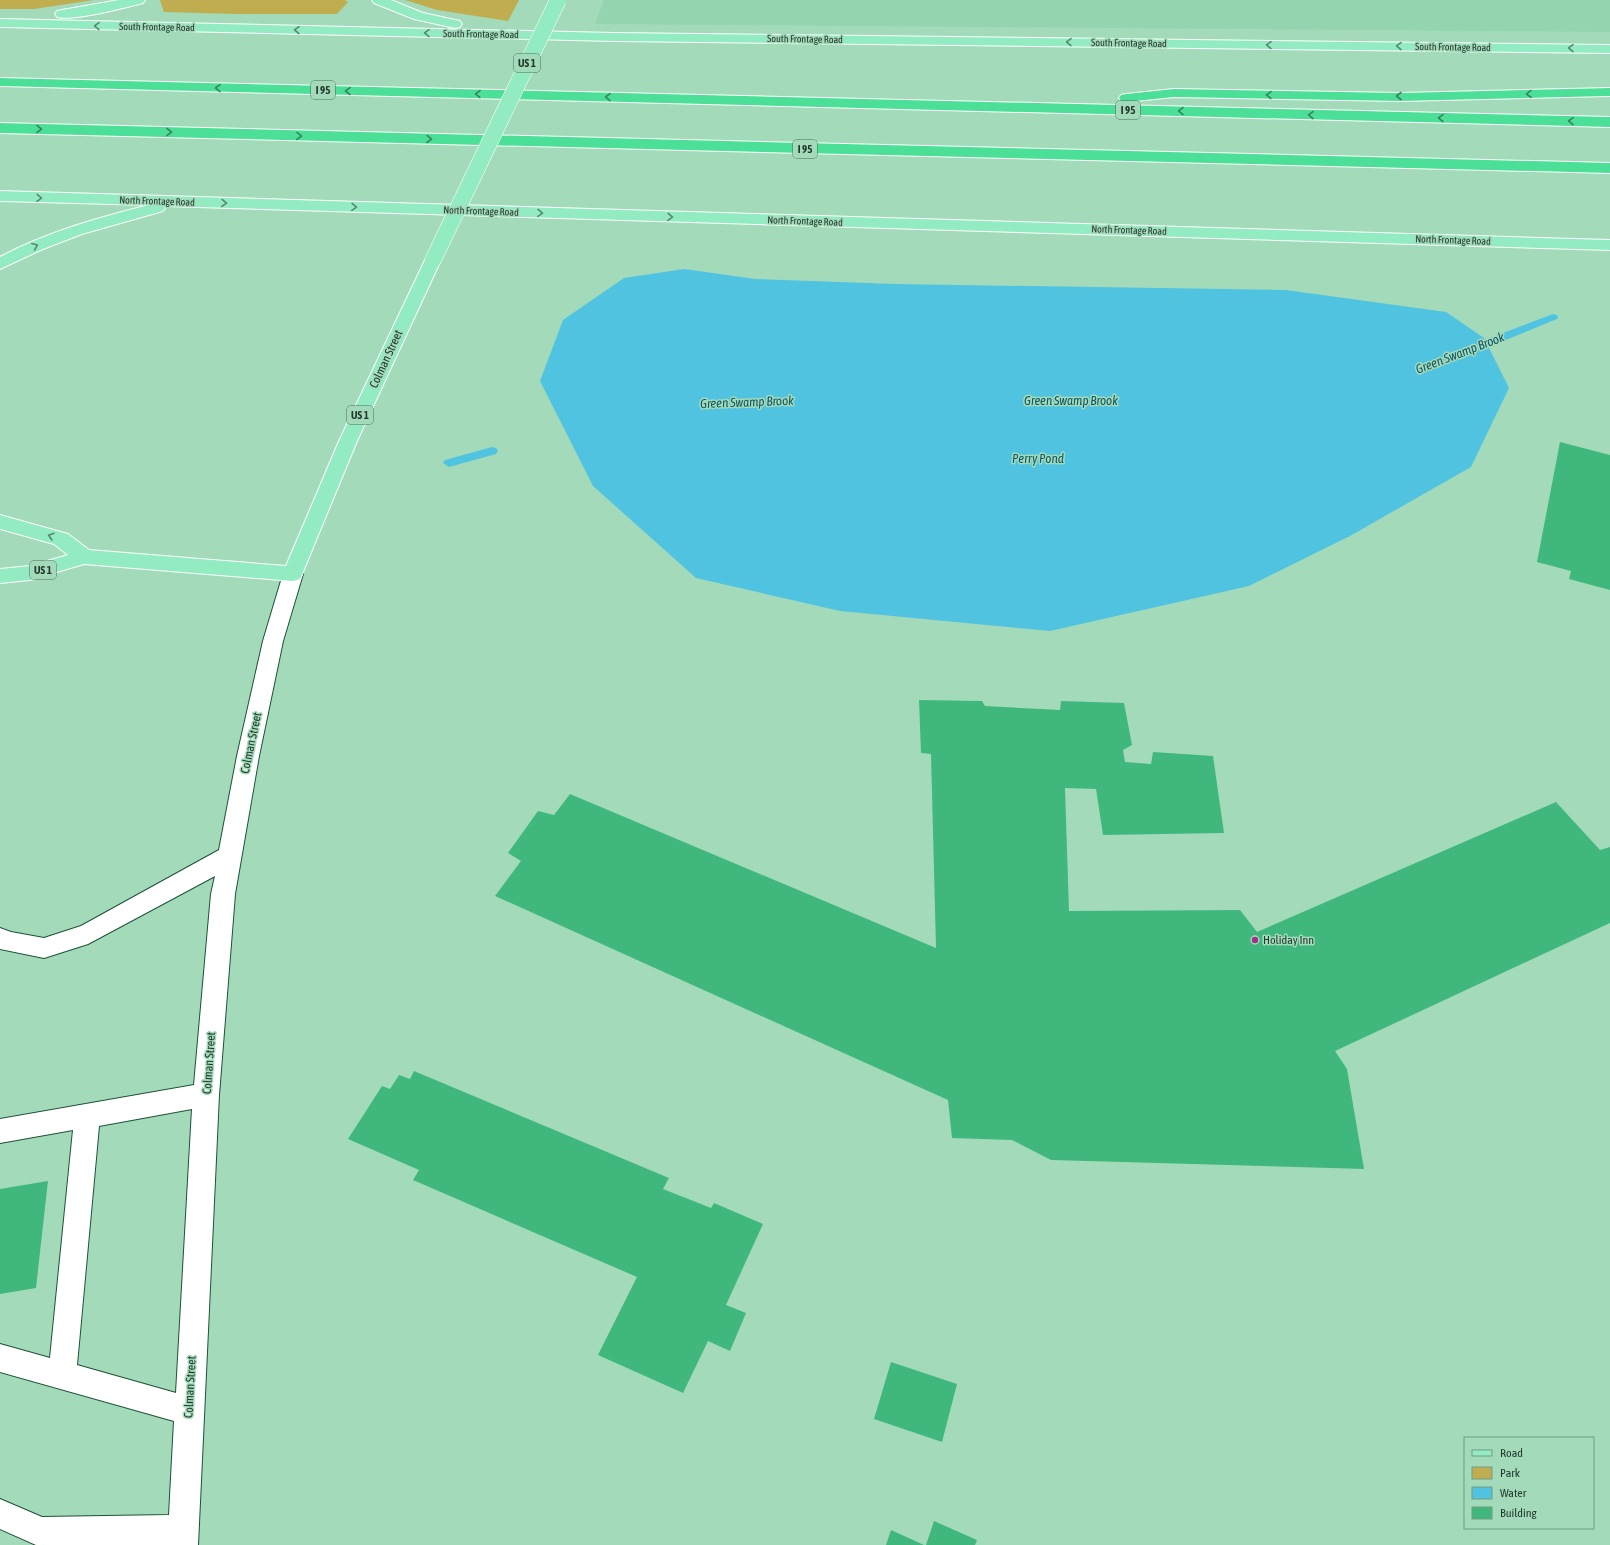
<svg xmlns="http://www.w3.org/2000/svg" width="1610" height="1545" viewBox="0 0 1610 1545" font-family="'Asap Condensed',sans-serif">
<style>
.built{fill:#94d4ae}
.green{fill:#c0ad50}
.water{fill:#50c3e1}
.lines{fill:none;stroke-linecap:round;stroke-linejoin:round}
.stream{fill:#50c3e1;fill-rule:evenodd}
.building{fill:#40b87d}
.minor-casing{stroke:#1c5237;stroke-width:2}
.major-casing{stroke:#fff;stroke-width:2}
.highway-casing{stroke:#fff;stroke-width:2}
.minor{fill:#fff;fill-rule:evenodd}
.major{fill:#93ecc1;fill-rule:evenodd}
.highway{fill:#4bdf97;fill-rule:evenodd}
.major-bridge-casing{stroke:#fff;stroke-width:17;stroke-linecap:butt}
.major-bridge{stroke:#93ecc1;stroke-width:16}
.oneway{stroke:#558a70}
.oneway2{stroke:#35845d}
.poi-dot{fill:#a4308b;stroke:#a3dbba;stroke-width:1.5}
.labels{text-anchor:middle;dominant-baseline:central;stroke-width:3;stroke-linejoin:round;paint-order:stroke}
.far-street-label{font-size:10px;fill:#233a2d;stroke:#a3dbba}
.shield{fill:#a3dbba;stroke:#496a57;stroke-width:1}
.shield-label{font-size:11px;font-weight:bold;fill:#233a2d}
.street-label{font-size:12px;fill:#233a2d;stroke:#a3dbba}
.poi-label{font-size:12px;fill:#233a2d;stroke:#a3dbba;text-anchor:start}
.water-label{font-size:13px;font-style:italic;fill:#115463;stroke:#a3dbba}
</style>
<rect width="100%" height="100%" fill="#a3dbba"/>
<path class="built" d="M604 0H1610V32L595 24Z"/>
<path class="green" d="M0 0H94L34 9H0Z
M160 0H345L348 2 337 14H235L164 12Z
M405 0H519L508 21 437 10Z"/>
<path class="water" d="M684 269 755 279 895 284 1286 290 1446 312 1484 338 1509 388 1471 467 1350 536 1249 586 1050 631 840 611 696 578 593 486 540 381 563 320 624 278Z"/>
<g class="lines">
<path class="stream" d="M1553 314 1557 315 1558 317 1557 319 1474 353 1470 354 1464 350 1466 347Z
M492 447 496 448 498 451 496 454 449 467 443 463 445 460Z"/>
</g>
<path class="building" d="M1560 442 1610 455V590L1569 579 1571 571 1537 562Z
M919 700 982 701 985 706 1060 710 1061 701 1124 703 1132 745 1123 750 1125 762 1151 764 1153 752 1213 756 1224 833 1103 835 1096 789 1065 788 1069 911 1240 910 1257 932 1556 802 1600 850 1610 847V923L1335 1051 1347 1069 1364 1169 1051 1160 1012 1140 952 1138 948 1100 495 896 521 861 508 853 538 811 554 815 570 794 936 948 931 754 921 753Z
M414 1071 669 1178 663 1189 711 1208 714 1203 763 1224 726 1305 746 1313 730 1351 708 1341 683 1393 598 1355 637 1277 413 1180 419 1170 348 1139 382 1086 390 1089 399 1075 410 1079Z
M48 1181 36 1288 0 1294V1189Z
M891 1362 957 1384 942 1442 874 1419Z
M934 1521 977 1540 975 1545H926Z
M891 1530 924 1545H886Z"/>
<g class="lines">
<defs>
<path id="minor" d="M293 567 300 569 303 574 283 641 259 756 235 894 219 1095 198 1545H36L0 1529V1499L42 1517 169 1515 174 1421 0 1372V1344L50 1358 73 1130 0 1143V1119L194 1085 211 894 215 876 88 944 44 958 0 949V928L11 932 44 938 81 926 219 850 237 756 263 641 283 574 286 569ZM192 1109 176 1393 77 1365 99 1126Z"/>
<path id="major" d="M119 0H145L143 3C123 8 75 21 57 17L55 14 57 11 62 10Z
M372 0H391L423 13 460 21 462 24 460 27 455 28 414 19 374 3Z
M0 19 614 33 1610 45V53L614 41 0 27Z
M0 191 1610 240V250L163 206 165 208 163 211 82 234 43 249 0 269V257C47 232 97 218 149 205L0 201Z
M433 255 439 256 441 260 357 441 300 579 293 581 84 564 30 580 0 583V569L30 566 68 555 54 544 0 529V515L68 534 89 550 286 566 339 441 425 260 427 256Z"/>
<path id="highway" d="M0 78 1610 117V127L0 86Z
M1610 88V96L1400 101 1174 97 1126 102 1121 101 1119 98 1121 95 1126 94 1174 89 1400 93Z
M0 123 1610 163V173L0 133Z"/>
</defs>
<use href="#minor" class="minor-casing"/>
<use href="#major" class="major-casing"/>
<use href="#highway" class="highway-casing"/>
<use href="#minor" class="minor"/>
<use href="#major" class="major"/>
<use href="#highway" class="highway"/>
<defs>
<path id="major-bridge" d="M433 260 558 0"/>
</defs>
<use href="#major-bridge" class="major-bridge-casing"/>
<use href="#major-bridge" class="major-bridge"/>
</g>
<defs><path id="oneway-chevron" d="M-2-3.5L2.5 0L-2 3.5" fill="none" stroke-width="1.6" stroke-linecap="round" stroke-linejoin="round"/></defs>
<g class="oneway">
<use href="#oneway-chevron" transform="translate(97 26) rotate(-179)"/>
<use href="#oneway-chevron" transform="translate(297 30) rotate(-179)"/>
<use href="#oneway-chevron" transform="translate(427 33) rotate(-179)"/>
<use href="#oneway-chevron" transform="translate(1069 42) rotate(-179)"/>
<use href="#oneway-chevron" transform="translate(1269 45) rotate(-179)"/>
<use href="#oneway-chevron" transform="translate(1399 46) rotate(-179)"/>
<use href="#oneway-chevron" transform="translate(1571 48) rotate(-179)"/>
<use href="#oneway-chevron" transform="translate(39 198) rotate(2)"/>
<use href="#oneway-chevron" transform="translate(224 203) rotate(2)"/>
<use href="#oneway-chevron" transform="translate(354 207) rotate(2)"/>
<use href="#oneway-chevron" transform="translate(540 213) rotate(2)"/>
<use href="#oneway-chevron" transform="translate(670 217) rotate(2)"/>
<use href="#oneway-chevron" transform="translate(35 246) rotate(-23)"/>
<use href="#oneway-chevron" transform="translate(51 536) rotate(-163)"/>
</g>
<g class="oneway2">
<use href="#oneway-chevron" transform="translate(218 88) rotate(-179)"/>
<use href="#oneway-chevron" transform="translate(348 91) rotate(-179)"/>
<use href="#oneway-chevron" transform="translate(478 94) rotate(-179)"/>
<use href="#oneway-chevron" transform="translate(1529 94) rotate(179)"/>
<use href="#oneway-chevron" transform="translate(1269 95) rotate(-179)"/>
<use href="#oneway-chevron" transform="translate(1399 96) rotate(180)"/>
<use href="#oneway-chevron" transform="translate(608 97) rotate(-179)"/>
<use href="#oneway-chevron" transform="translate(1181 111) rotate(-179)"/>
<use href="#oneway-chevron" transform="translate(1311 115) rotate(-179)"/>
<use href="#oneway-chevron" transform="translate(1441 118) rotate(-179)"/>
<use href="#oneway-chevron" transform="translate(1571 121) rotate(-179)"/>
<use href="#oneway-chevron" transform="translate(39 129) rotate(1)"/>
<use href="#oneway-chevron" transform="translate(169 132) rotate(1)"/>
<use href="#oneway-chevron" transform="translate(299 136) rotate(1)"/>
<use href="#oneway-chevron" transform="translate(429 139) rotate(1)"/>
</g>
<circle class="poi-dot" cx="1255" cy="940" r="4"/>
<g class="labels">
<g class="far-street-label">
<text transform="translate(157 27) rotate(1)">South Frontage Road</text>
<text transform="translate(481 34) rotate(1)">South Frontage Road</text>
<text transform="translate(805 39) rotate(1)">South Frontage Road</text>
<text transform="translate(1129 43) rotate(1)">South Frontage Road</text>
<text transform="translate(1453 47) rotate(1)">South Frontage Road</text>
<text transform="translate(157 201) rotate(2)">North Frontage Road</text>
<text transform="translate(481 211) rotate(2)">North Frontage Road</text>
<text transform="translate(805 221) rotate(2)">North Frontage Road</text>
<text transform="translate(1129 230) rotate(2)">North Frontage Road</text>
<text transform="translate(1453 240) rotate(2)">North Frontage Road</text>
</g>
<g class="shield">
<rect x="514" y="54" width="26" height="18" rx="3"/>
<rect x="311" y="81" width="24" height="18" rx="3"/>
<rect x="1116" y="101" width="24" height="18" rx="3"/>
<rect x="793" y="140" width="24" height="18" rx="3"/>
<rect x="347" y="406" width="26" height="18" rx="3"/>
<rect x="30" y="561" width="26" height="18" rx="3"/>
</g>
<g class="shield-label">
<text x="527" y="63">US 1</text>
<text x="323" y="90">I 95</text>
<text x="1128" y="110">I 95</text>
<text x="805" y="149">I 95</text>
<text x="360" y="415">US 1</text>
<text x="43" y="570">US 1</text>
</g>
<g class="street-label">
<text transform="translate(386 359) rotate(-65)">Colman Street</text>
<text transform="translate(251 743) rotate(-78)">Colman Street</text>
<text transform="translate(209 1063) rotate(-86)">Colman Street</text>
<text transform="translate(190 1387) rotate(-87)">Colman Street</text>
</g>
<g class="poi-label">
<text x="1263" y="940">Holiday Inn</text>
</g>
<g class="water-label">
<text transform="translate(1460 353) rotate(-21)">Green Swamp Brook</text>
<text x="1071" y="400">Green Swamp Brook</text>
<text transform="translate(747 402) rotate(-2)">Green Swamp Brook</text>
<text x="1038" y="458">Perry Pond</text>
</g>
</g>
<rect x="1464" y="1437" width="130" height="92" fill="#a3dbba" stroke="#709b82"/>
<rect x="1472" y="1450" width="20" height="6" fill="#93ecc1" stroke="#709b82"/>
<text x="1500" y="1457" font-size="12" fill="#233a2d">Road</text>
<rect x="1472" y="1467" width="20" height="12" fill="#c0ad50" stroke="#709b82"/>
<text x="1500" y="1477" font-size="12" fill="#233a2d">Park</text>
<rect x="1472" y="1487" width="20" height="12" fill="#50c3e1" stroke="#709b82"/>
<text x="1500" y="1497" font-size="12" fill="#233a2d">Water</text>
<rect x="1472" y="1507" width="20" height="12" fill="#40b87d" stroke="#709b82"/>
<text x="1500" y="1517" font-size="12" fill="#233a2d">Building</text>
</svg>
